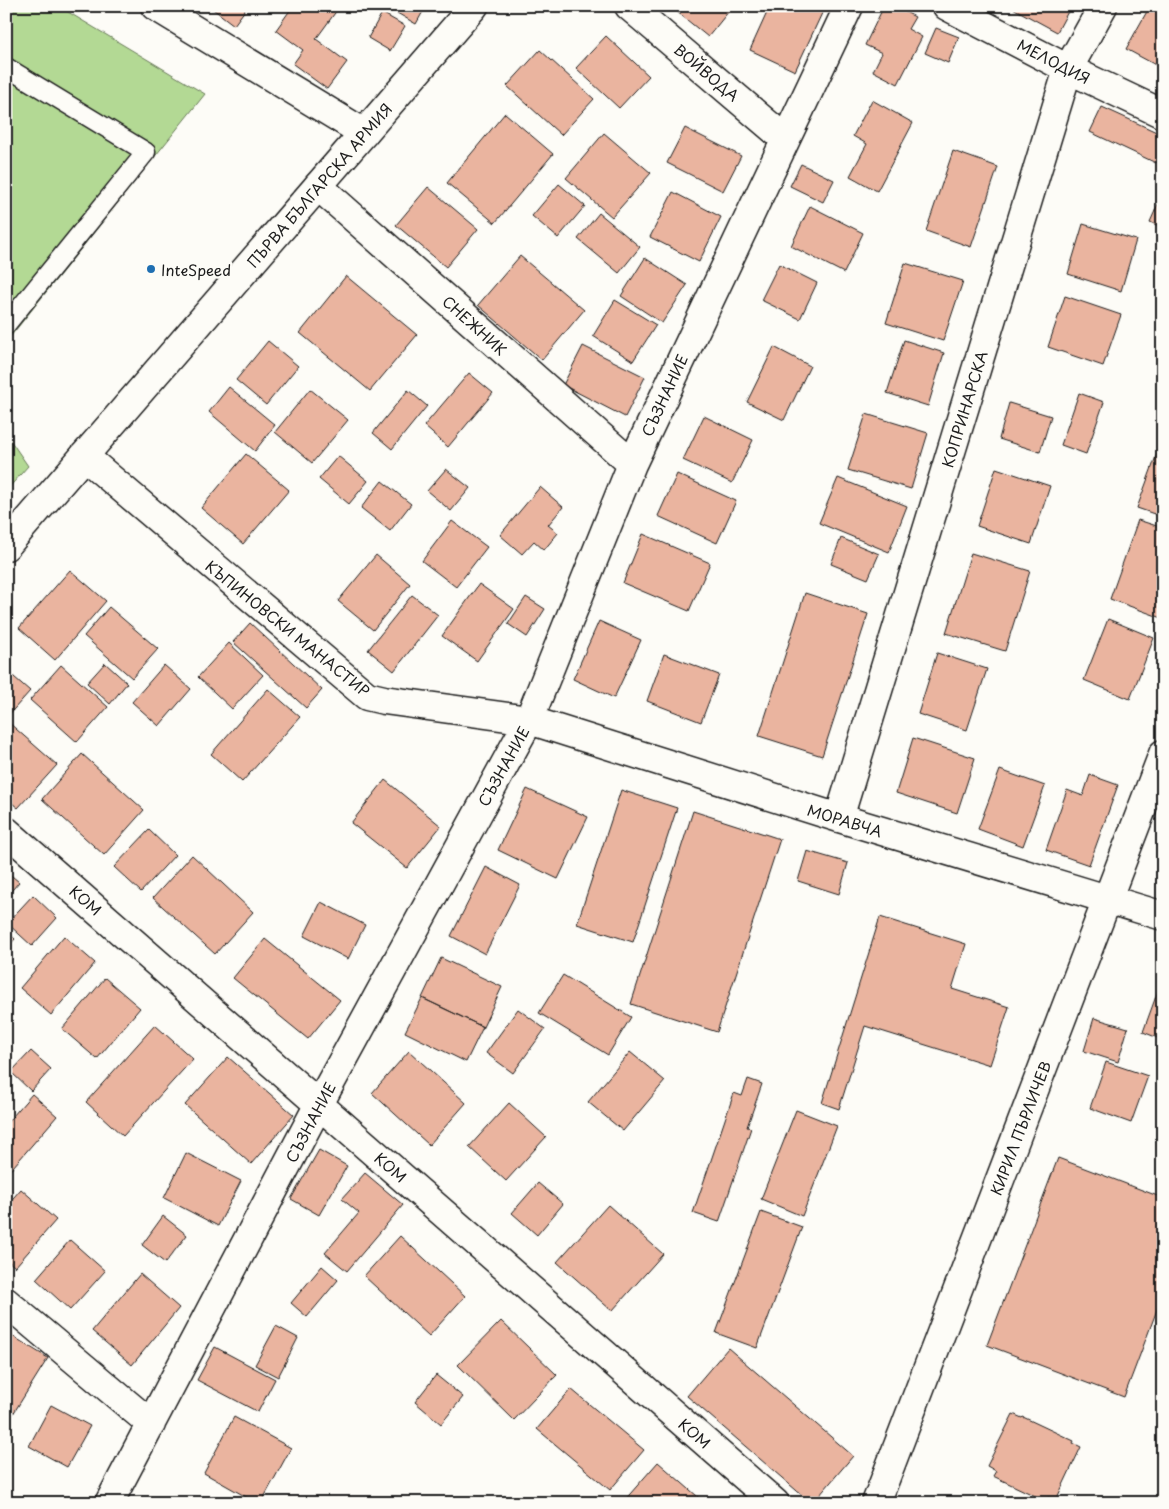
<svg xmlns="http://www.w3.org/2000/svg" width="1169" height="1509" viewBox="0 0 1169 1509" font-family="'Playpen Sans',sans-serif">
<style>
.green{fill:#b3d994;stroke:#687a58}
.building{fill:#eab49f;stroke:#1c1c1c}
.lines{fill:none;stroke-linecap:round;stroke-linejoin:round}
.service-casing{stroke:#1c1c1c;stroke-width:21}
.minor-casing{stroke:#1c1c1c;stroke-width:31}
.tertiary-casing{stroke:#1c1c1c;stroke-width:31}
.service{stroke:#fdfcf7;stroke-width:18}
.minor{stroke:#fdfcf7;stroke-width:28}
.tertiary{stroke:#fdfcf7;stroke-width:28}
.poi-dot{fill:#1f6fb2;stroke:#fdfcf7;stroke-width:2}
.labels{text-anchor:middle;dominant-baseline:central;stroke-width:5;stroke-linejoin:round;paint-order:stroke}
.street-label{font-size:15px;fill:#1c1c1c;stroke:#fdfcf7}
.poi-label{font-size:15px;fill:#1c1c1c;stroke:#fdfcf7;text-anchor:start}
</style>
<rect width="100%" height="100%" fill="#fdfcf7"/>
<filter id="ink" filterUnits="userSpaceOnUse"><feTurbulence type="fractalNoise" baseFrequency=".02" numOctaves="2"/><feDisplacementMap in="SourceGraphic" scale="10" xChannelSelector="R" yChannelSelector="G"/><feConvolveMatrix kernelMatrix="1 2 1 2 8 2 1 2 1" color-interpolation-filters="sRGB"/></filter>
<g filter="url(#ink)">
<path class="green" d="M6 6H58L205 94 6 342Z
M6 434 28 466 6 491Z"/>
<path class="building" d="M209 6H248L234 25Z
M293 6H340L316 39 347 62 327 89 293 64 303 50 276 30Z
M385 6H426L416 24Z
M680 6H733L708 37 676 11Z
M770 6H814L823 11 795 71 750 50Z
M884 6H894L915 17 908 29 922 37 898 84 873 71 882 53 865 45Z
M1009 6H1071L1057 32Z
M1150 6H1163V69L1126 49Z
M382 13 405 26 390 51 368 38Z
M936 28 959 37 948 63 925 53Z
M606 36 649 76 619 108 576 68Z
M540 50 594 99 561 135 507 86Z
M872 100 913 123 877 191 850 176 867 144 853 136Z
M1102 107 1163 135V148L1156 163 1090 132Z
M505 113 553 154 495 223 447 183Z
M685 128 741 156 723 191 667 163Z
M604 133 651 173 612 217 566 178Z
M953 151 998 167 971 247 926 231Z
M801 164 834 180 823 202 790 186Z
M559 184 585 206 558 238 532 216Z
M428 187 478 229 446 267 396 225Z
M673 192 721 217 699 262 650 237Z
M1163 193V228L1150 222Z
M810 206 863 233 844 273 791 246Z
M599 213 640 247 619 273 578 239Z
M1083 224 1136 240 1121 291 1068 274Z
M520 256 584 310 542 360 478 305Z
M645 258 687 285 662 323 621 296Z
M905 263 963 281 943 341 886 323Z
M779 264 817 283 800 319 761 300Z
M346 276 417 335 370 391 300 333Z
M1065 296 1121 315 1103 366 1048 347Z
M615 300 656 325 633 361 593 336Z
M904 340 944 353 928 406 887 393Z
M268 341 298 366 266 405 236 380Z
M583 346 645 377 625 417 563 385Z
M774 347 810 366 784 420 747 402Z
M469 373 493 393 448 447 424 426Z
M229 387 275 425 255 451 209 412Z
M310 389 348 420 312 463 275 432Z
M408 390 427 406 392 449 373 433Z
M1079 393 1104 402 1086 454 1061 445Z
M1009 403 1051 416 1040 452 999 439Z
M866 414 928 433 911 489 848 470Z
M704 416 753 440 732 483 683 460Z
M1161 443H1163V517L1137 508Z
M246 454 289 490 243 544 201 508Z
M338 456 368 481 349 504 319 479Z
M996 468 1050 486 1031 544 977 526Z
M446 469 470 488 451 511 427 491Z
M677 474 736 501 717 543 658 516Z
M838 478 907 506 889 552 819 523Z
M382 481 411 504 390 531 361 508Z
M540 487 563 507 548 525 558 533 544 550 534 541 522 554 500 535Z
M1138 520 1163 528 1162 618 1110 599Z
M452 521 487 547 456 587 422 561Z
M643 534 710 563 689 611 623 583Z
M841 538 879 554 868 579 831 564Z
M971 553 1030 571 1005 651 946 633Z
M376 555 410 584 373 630 338 601Z
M70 570 106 601 55 660 19 628Z
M479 584 514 609 477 661 442 636Z
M805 593 868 614 822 756 759 736Z
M412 595 438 615 394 671 368 650Z
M526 597 545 609 527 637 508 624Z
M109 607 158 649 132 678 84 636Z
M1108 619 1154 638 1130 699 1084 680Z
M599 621 641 640 614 698 573 679Z
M250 623 322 690 306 708 233 642Z
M229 643 263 675 232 709 198 677Z
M937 653 987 669 967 730 918 714Z
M664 654 719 675 701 722 647 701Z
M105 663 127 683 110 704 87 683Z
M61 665 108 707 77 742 30 700Z
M164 665 191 689 159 726 132 702Z
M6 670 30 691 6 718Z
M268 689 300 717 242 782 211 754Z
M8 722 57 765 18 808 6 798V724Z
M913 738 975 758 957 813 896 793Z
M82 754 144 810 104 855 42 799Z
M1000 770 1045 786 1023 846 978 829Z
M1090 775 1118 785 1089 865 1046 850 1067 790 1083 796Z
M385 780 441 826 407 868 351 823Z
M527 789 588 817 558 879 498 850Z
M621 790 677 808 633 942 577 924Z
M693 811 780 839 717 1032 631 1004Z
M149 830 175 855 141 892 114 867Z
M807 851 848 863 839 894 798 881Z
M192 855 253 912 215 954 153 898Z
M486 867 520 885 485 954 451 936Z
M6 871 19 882 6 897Z
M33 895 57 918 32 946 7 923Z
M321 902 365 925 348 959 304 936Z
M880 917 966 944 952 989 1009 1007 990 1065 865 1026 839 1109 822 1103Z
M6 930 15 939 6 949Z
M64 936 95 963 51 1015 20 988Z
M265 939 340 1000 308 1039 233 978Z
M441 958 502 987 483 1027 422 998Z
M563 975 631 1017 608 1055 539 1013Z
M105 978 140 1008 97 1059 62 1029Z
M1159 988 1163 990V1040L1143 1032Z
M422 998 483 1027 466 1062 405 1032Z
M518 1009 545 1029 513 1073 486 1053Z
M1094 1018 1128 1028 1118 1062 1084 1051Z
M155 1025 193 1059 123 1136 86 1102Z
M31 1051 51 1069 31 1091 11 1072Z
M409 1051 466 1103 429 1145 372 1093Z
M630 1052 665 1081 623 1131 588 1102Z
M228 1057 294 1115 251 1164 185 1105Z
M1106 1062 1148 1076 1131 1123 1090 1108Z
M748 1079 762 1084 747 1127 751 1128 719 1222 693 1213 734 1093 742 1096Z
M32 1094 57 1116 7 1174 6 1124Z
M509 1103 546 1137 506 1181 469 1147Z
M796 1110 837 1126 802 1216 761 1199Z
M319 1150 347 1166 319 1215 291 1199Z
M186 1153 241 1181 218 1226 164 1198Z
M1058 1158 1163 1198V1294L1124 1397 987 1345Z
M365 1173 403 1205 347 1271 325 1253 359 1213 342 1199Z
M538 1183 563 1204 537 1235 512 1213Z
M21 1189 56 1220 15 1267 6 1259V1206Z
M608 1205 663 1254 612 1311 557 1262Z
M761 1212 802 1227 757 1348 716 1333Z
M163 1216 187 1235 165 1263 142 1245Z
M400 1236 465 1296 429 1336 364 1276Z
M70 1240 105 1271 70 1310 36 1279Z
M322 1266 338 1280 307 1317 291 1303Z
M140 1274 179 1308 132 1365 92 1331Z
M501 1321 557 1375 514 1420 458 1365Z
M276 1326 298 1338 278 1377 255 1365Z
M9 1334 48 1358 8 1422 6 1421V1338Z
M215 1347 275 1379 258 1412 197 1380Z
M728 1348 853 1456 813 1503H811L687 1396Z
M436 1375 463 1397 441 1424 415 1402Z
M571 1389 644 1450 610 1490 537 1429Z
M51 1405 90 1426 67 1467 29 1446Z
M1013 1414 1022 1418 1023 1417 1074 1441 1073 1443 1081 1447 1056 1500 1048 1497 1046 1501 993 1476 996 1471 987 1466Z
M234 1417 291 1448 261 1503H257L204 1473Z
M658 1462 705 1503 623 1502Z
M6 1493 23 1503H6Z"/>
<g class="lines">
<defs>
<path id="service" d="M6 67 146 152 6 325"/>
<path id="minor" d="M155 6 364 133
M629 6 785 139
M947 6 1068 69 1163 114
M318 186 632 464
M84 456 367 696 384 700 529 720 839 818 1163 916
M839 818 1068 69 1103 6
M6 831 775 1503
M6 1302 151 1424
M109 1503 319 1104 529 720 632 464 849 6
M876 1503 1163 754"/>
<path id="tertiary" d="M6 546 474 6"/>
</defs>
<use href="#service" class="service-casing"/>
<use href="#minor" class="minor-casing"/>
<use href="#tertiary" class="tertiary-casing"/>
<use href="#service" class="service"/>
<use href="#minor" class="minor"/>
<use href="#tertiary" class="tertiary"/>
</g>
</g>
<circle class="poi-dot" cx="151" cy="269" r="5"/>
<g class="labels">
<g class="street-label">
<text transform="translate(1054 61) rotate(27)">МЕЛОДИЯ</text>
<text transform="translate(707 72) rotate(40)">ВОЙВОДА</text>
<text transform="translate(319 185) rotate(-49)">ПЪРВА БЪЛГАРСКА АРМИЯ</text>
<text transform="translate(475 325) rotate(42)">СНЕЖНИК</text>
<text transform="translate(664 395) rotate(-65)">СЪЗНАНИЕ</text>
<text transform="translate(964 409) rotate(-73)">КОПРИНАРСКА</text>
<text transform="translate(288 628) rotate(39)">КЪПИНОВСКИ МАНАСТИР</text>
<text transform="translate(503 766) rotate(-61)">СЪЗНАНИЕ</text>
<text transform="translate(845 820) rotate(17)">МОРАВЧА</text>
<text transform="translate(86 900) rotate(41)">КОМ</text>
<text transform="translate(310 1122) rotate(-62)">СЪЗНАНИЕ</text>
<text transform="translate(1020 1128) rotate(-69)">КИРИЛ ПЪРЛИЧЕВ</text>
<text transform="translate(391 1167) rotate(41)">КОМ</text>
<text transform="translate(695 1433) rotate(41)">КОМ</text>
</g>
<g class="poi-label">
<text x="161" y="269">InteSpeed</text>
</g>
</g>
<rect width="1169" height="1509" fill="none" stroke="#fdfcf7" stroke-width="25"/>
<rect x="12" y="12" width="1144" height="1484" fill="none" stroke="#1c1c1c" stroke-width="2" filter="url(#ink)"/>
</svg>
